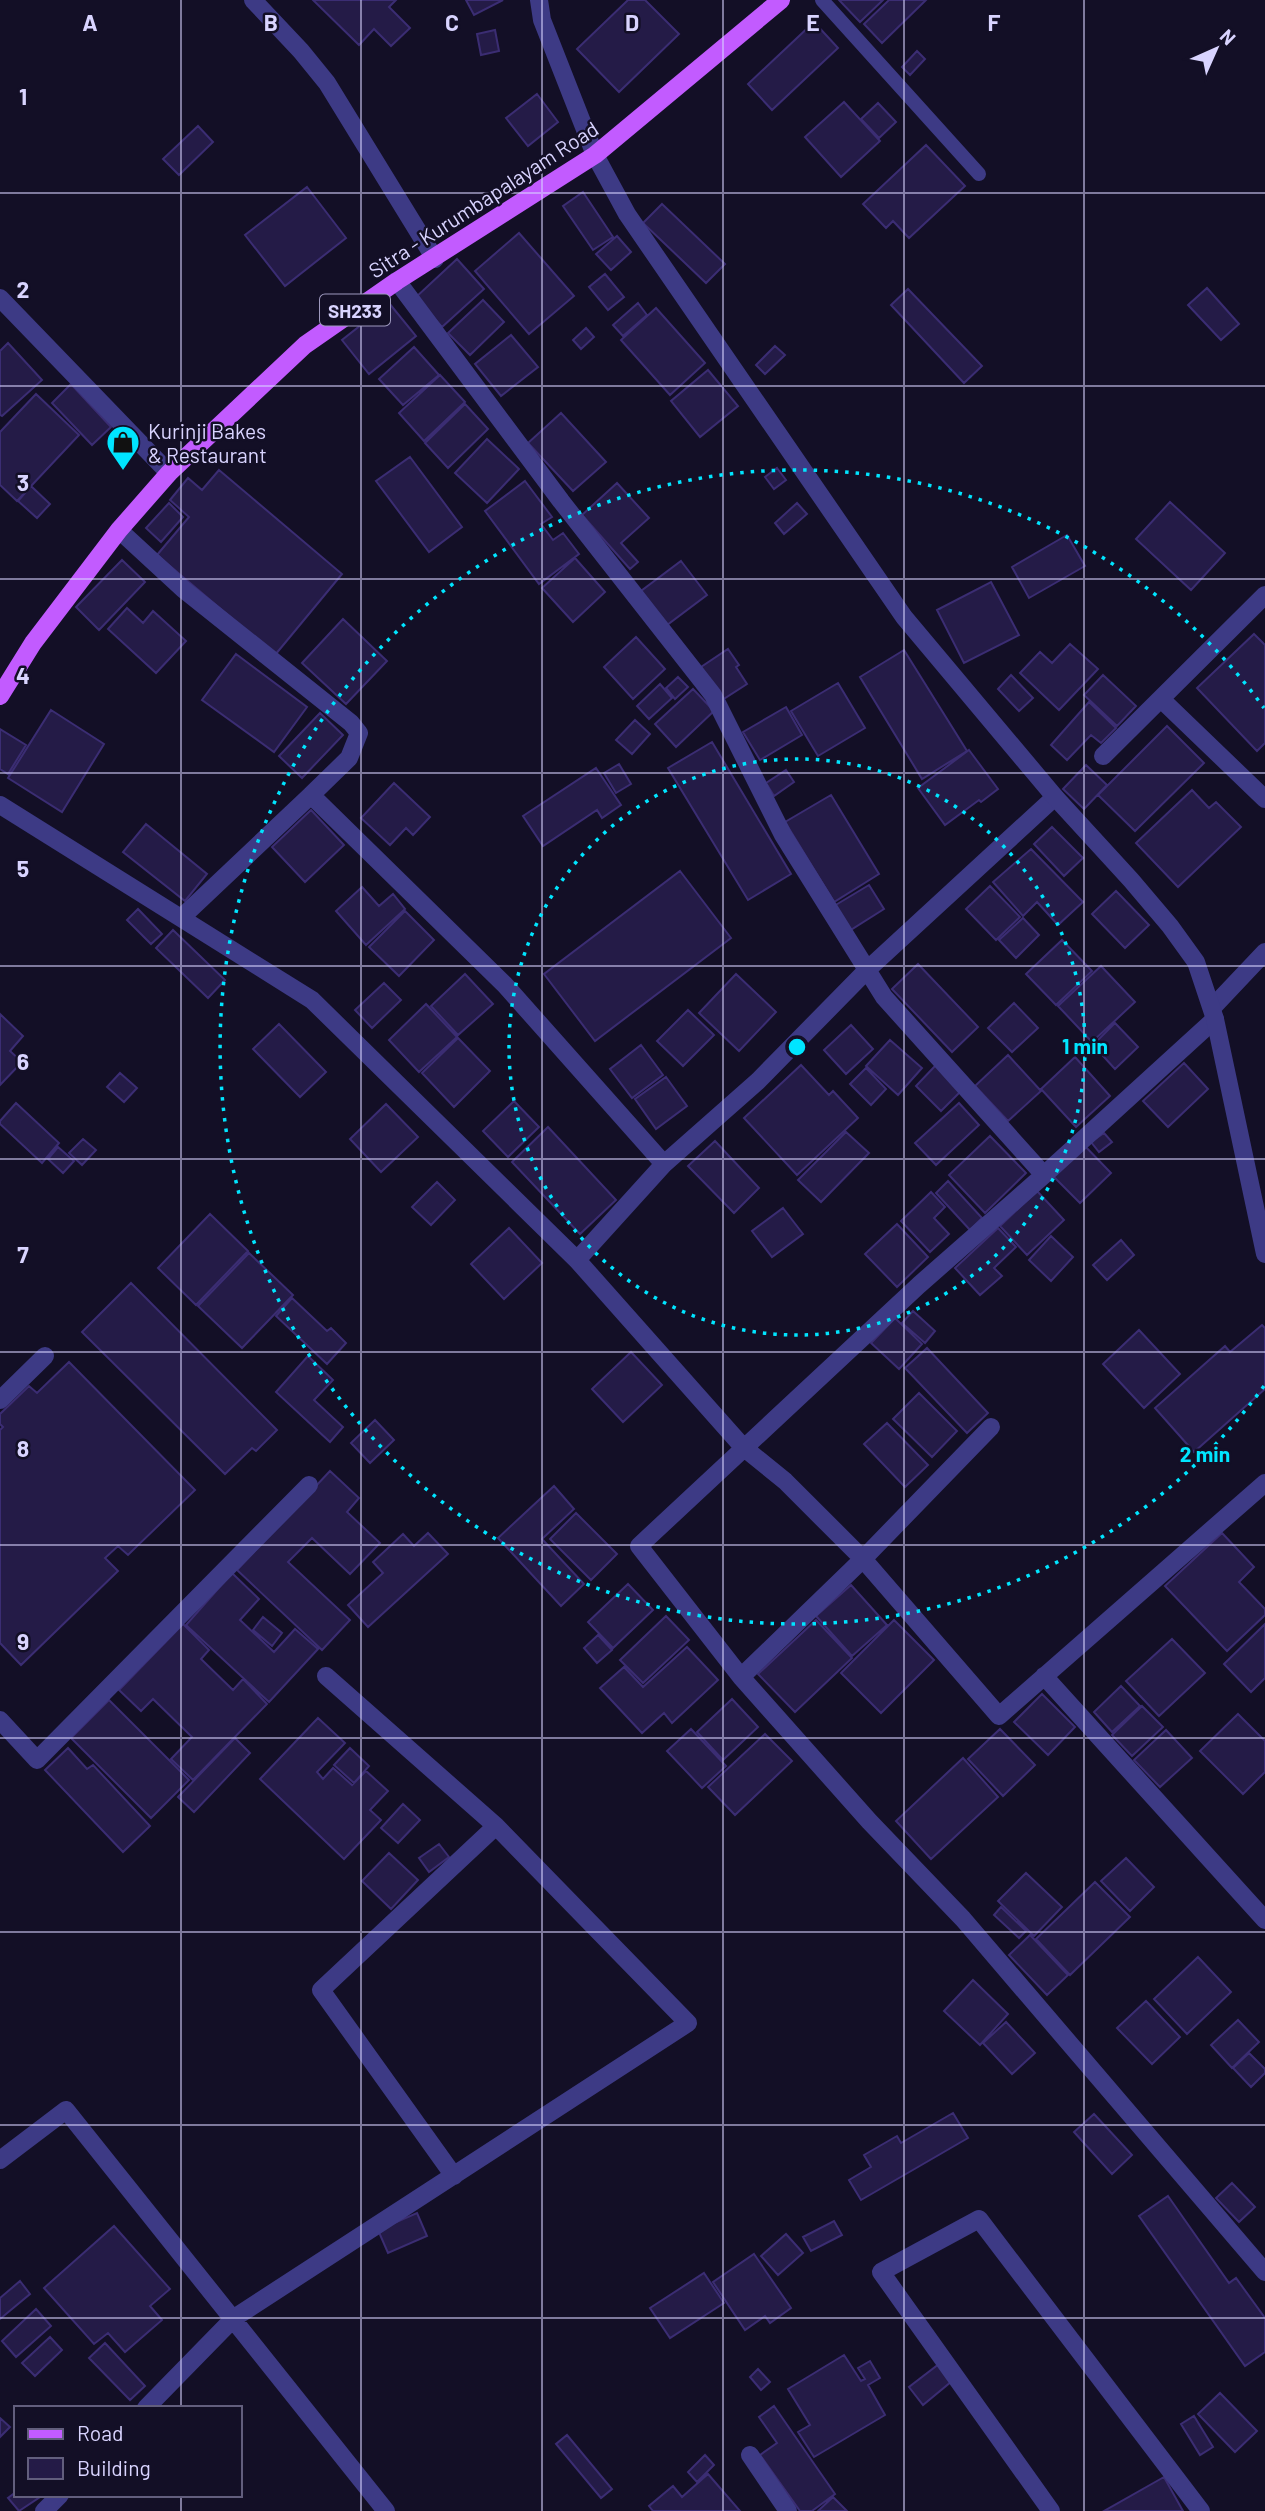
<svg xmlns="http://www.w3.org/2000/svg" width="1265" height="2511" viewBox="0 0 1265 2511" font-family="Barlow,sans-serif">
<style>
.building{fill:#241b47;stroke:#3b2d73;stroke-width:2}
.lines{fill:none;stroke-linecap:round;stroke-linejoin:round}
.service{stroke:#3d3a85;stroke-width:14}
.minor{stroke:#3d3a85;stroke-width:18}
.tertiary{stroke:#3d3a85;stroke-width:18}
.primary{stroke:#c25bff;stroke-width:18}
.grid{fill:none;stroke:#d9d4ff;stroke-width:2;stroke-opacity:0.55}
.ring{fill:none;stroke:#00e5ff;stroke-width:3.5;stroke-dasharray:3.5 7}
.labels{text-anchor:middle;dominant-baseline:central;stroke-width:5;stroke-linejoin:round;paint-order:stroke}
.shield{fill:#130f26;stroke:#9e99be;stroke-width:2}
.shield-label{font-size:19px;font-weight:bold;fill:#d9d4ff}
.street-label{font-size:21px;fill:#d9d4ff;stroke:#130f26}
.poi-label{font-size:21px;fill:#d9d4ff;stroke:#130f26;text-anchor:start}
.grid-label{font-size:23px;text-anchor:middle;font-weight:bold;fill:#d9d4ff;stroke:#130f26;stroke-width:5;stroke-linejoin:round;paint-order:stroke}
.centre{fill:#00e5ff;stroke:#130f26;stroke-width:3.5}
.ring-label{font-size:21px;text-anchor:middle;font-weight:bold;fill:#00e5ff;stroke:#130f26;stroke-width:5;stroke-linejoin:round;paint-order:stroke}
</style>
<rect width="100%" height="100%" fill="#130f26"/>
<path class="building" d="M313 0H396L389 7 410 28 391 46 374 29 359 45Z
M466 0H503L474 15Z
M628 0H645L679 34 619 92 577 49Z
M839 0H883L860 22Z
M889 0H926L882 43 864 24Z
M814 22 838 48 772 110 748 84Z
M495 30 499 51 481 55 477 34Z
M917 51 925 59 910 75 902 67Z
M537 94 558 122 528 146 506 118Z
M844 102 880 141 841 177 805 137Z
M878 103 896 122 879 138 861 119Z
M198 126 213 142 179 175 163 159Z
M926 145 965 186 909 238 893 221 886 228 863 204Z
M307 187 346 238 285 286 245 235Z
M583 192 613 237 593 250 563 206Z
M662 204 725 264 706 283 643 223Z
M519 233 574 296 529 334 475 271Z
M617 236 631 252 611 270 596 254Z
M457 259 484 289 442 327 415 298Z
M605 274 624 297 608 310 589 287Z
M1207 288 1239 324 1221 340 1188 305Z
M908 289 982 366 964 383 891 305Z
M483 300 504 322 470 355 448 333Z
M389 303 416 336 369 374 342 340Z
M638 303 647 315 623 336 613 325Z
M656 308 705 363 670 395 621 340Z
M586 328 594 337 581 349 573 340Z
M511 335 538 367 501 396 475 364Z
M8 343 42 380 2 416 0 415V351Z
M775 346 785 355 765 374 756 365Z
M414 347 439 375 403 405 379 379Z
M708 370 738 406 700 437 671 401Z
M440 375 465 402 424 441 399 413Z
M71 384 111 427 92 445 52 403Z
M36 394 79 435 17 501 0 485V432Z
M465 404 488 429 448 468 425 443Z
M561 413 606 462 573 491 528 443Z
M487 439 519 469 487 503 455 473Z
M410 457 462 527 429 552 376 481Z
M777 468 786 480 774 489 765 477Z
M219 470 342 574 275 655 157 555 189 517 170 500 188 478 202 490Z
M525 481 552 517 541 524 553 540 563 533 579 554 539 584 485 511Z
M617 483 649 518 621 543 638 562 630 569 582 515Z
M31 486 50 504 37 518 18 501Z
M1170 502 1225 553 1191 590 1136 539Z
M169 503 183 517 161 542 146 528Z
M797 503 807 514 784 534 775 523Z
M1067 535 1085 566 1029 598 1012 567Z
M575 558 605 592 573 622 542 588Z
M122 560 145 582 99 630 76 607Z
M681 561 707 595 667 625 641 591Z
M991 582 1019 635 964 663 937 610Z
M127 608 143 623 153 611 186 641 156 673 108 629Z
M343 619 387 661 346 704 302 663Z
M1254 634 1265 645V743L1257 751 1197 688Z
M636 637 665 669 633 699 604 667Z
M1070 644 1098 669 1059 710 1020 673 1040 652 1052 663Z
M728 649 739 665 736 667 747 684 722 700 701 667Z
M904 650 967 751 922 779 860 677Z
M236 654 307 707 274 752 202 700Z
M1011 675 1033 698 1019 711 998 689Z
M1103 675 1136 706 1117 726 1084 695Z
M678 677 688 687 675 699 666 688Z
M838 683 865 728 818 756 791 711Z
M660 684 672 698 649 719 637 706Z
M693 689 714 711 676 747 655 724Z
M1089 702 1116 728 1101 743 1091 735 1067 760 1051 745Z
M786 707 802 735 760 760 743 732Z
M51 710 104 744 62 812 8 778Z
M320 713 343 735 302 778 279 756Z
M635 720 650 734 632 754 616 740Z
M1167 726 1204 763 1135 831 1098 795Z
M0 729 26 745 8 774 0 769Z
M712 742 791 874 748 900 668 768Z
M969 750 998 789 981 802 979 800 945 825 918 788Z
M619 764 631 784 616 793 604 773Z
M1086 765 1107 785 1084 809 1063 789Z
M596 768 621 805 602 818 597 810 543 846 523 816Z
M786 770 794 782 774 796 766 783Z
M394 783 430 817 413 835 406 828 390 845 361 818Z
M1192 790 1209 808 1216 802 1241 827 1178 887 1136 843Z
M831 795 879 874 834 902 785 822Z
M311 810 344 845 305 882 272 847Z
M146 824 207 874 185 901 123 852Z
M1052 827 1083 858 1064 876 1034 844Z
M1031 849 1083 902 1058 925 1037 902 1023 916 993 882Z
M680 871 731 938 595 1041 544 974Z
M869 885 884 909 849 931 834 906Z
M990 886 1020 917 996 940 966 909Z
M362 887 379 906 393 894 405 909 366 945 336 911Z
M1116 891 1149 925 1125 948 1092 914Z
M138 909 162 934 151 944 127 920Z
M405 911 434 940 399 976 369 947Z
M1023 918 1039 935 1016 958 999 940Z
M173 930 225 980 208 998 156 948Z
M1062 940 1092 971 1056 1005 1026 974Z
M918 964 978 1027 952 1052 892 989Z
M1101 966 1135 1002 1092 1042 1058 1006Z
M465 974 493 1004 458 1035 431 1006Z
M736 974 776 1012 739 1051 699 1013Z
M384 983 401 1000 372 1028 355 1010Z
M1014 1003 1038 1028 1012 1052 988 1028Z
M426 1004 457 1037 419 1072 389 1040Z
M688 1010 714 1035 683 1066 657 1041Z
M0 1014 23 1036 10 1051 22 1062 0 1085Z
M1115 1023 1138 1047 1115 1069 1093 1045Z
M279 1024 326 1072 300 1097 253 1049Z
M851 1025 873 1049 846 1074 824 1050Z
M458 1038 490 1071 454 1107 422 1073Z
M890 1040 922 1068 898 1095 866 1066Z
M641 1045 663 1075 632 1098 610 1069Z
M1008 1055 1041 1091 1008 1121 975 1086Z
M1075 1057 1110 1096 1076 1127 1041 1089Z
M1184 1063 1208 1089 1168 1127 1143 1101Z
M801 1065 829 1095 833 1091 858 1118 797 1175 744 1118Z
M936 1065 962 1090 941 1111 916 1086Z
M866 1068 886 1089 871 1105 850 1084Z
M120 1073 137 1088 124 1102 107 1087Z
M666 1077 687 1106 656 1129 635 1099Z
M514 1101 539 1127 508 1157 483 1131Z
M16 1103 59 1143 42 1163 0 1124V1121Z
M959 1103 979 1125 936 1165 915 1143Z
M386 1104 418 1137 381 1172 350 1139Z
M548 1127 616 1200 580 1234 512 1162Z
M846 1132 869 1153 821 1202 798 1180Z
M1104 1133 1112 1142 1099 1152 1091 1142Z
M990 1136 1026 1173 985 1213 949 1175Z
M83 1139 96 1150 82 1165 69 1153Z
M715 1141 759 1188 734 1213 688 1166Z
M1081 1142 1111 1173 1080 1203 1050 1173Z
M58 1147 74 1161 63 1173 48 1159Z
M948 1181 982 1218 970 1230 936 1193Z
M437 1182 455 1200 431 1225 412 1207Z
M1037 1191 1064 1220 1027 1255 1000 1226Z
M931 1192 945 1207 934 1218 949 1234 930 1252 901 1221Z
M783 1208 803 1234 772 1257 752 1231Z
M210 1214 248 1251 196 1305 158 1268Z
M897 1224 928 1257 897 1287 865 1254Z
M509 1228 542 1263 504 1299 471 1264Z
M998 1228 1016 1247 994 1268 1002 1276 980 1295 955 1268Z
M1051 1236 1073 1257 1051 1281 1029 1260Z
M1121 1240 1134 1255 1107 1280 1093 1265Z
M249 1253 293 1295 242 1348 198 1306Z
M131 1283 277 1430 256 1451 252 1448 225 1474 82 1332Z
M292 1298 327 1331 331 1328 346 1343 327 1364 276 1316Z
M913 1311 935 1331 925 1343 902 1323Z
M895 1318 922 1344 899 1369 871 1343Z
M1262 1325 1265 1328V1389L1194 1452 1155 1408 1225 1346 1230 1352Z
M1139 1330 1180 1374 1144 1408 1103 1364Z
M927 1348 988 1413 967 1433 905 1368Z
M631 1352 662 1385 623 1422 592 1389Z
M308 1356 333 1380 314 1400 343 1427 330 1442 276 1392Z
M69 1362 195 1490 128 1555 118 1546 105 1558 118 1571 21 1665 0 1643V1430L3 1427 0 1424V1414L29 1386 37 1393Z
M919 1393 957 1431 932 1457 893 1419Z
M375 1420 394 1440 370 1463 351 1443Z
M887 1423 928 1465 905 1487 864 1444Z
M330 1471 359 1498 347 1512 380 1543 350 1574 312 1538 288 1562 350 1620 322 1650 237 1570Z
M554 1486 574 1509 542 1539 584 1584 561 1606 498 1538Z
M576 1513 617 1554 591 1580 550 1539Z
M428 1533 448 1554 368 1627 348 1605 383 1573 373 1562 403 1534 414 1546Z
M1222 1533 1254 1567 1239 1582 1265 1609V1615L1227 1651 1165 1586Z
M232 1573 259 1599 240 1620 274 1652 295 1629 318 1649 269 1702 186 1625Z
M628 1584 653 1610 613 1648 588 1622Z
M851 1585 887 1625 852 1656 816 1616Z
M666 1616 689 1640 643 1683 620 1660Z
M263 1617 282 1633 272 1646 253 1630Z
M816 1620 852 1658 795 1712 758 1674Z
M894 1620 934 1660 881 1713 841 1673Z
M183 1624 209 1650 201 1659 233 1690 243 1679 267 1704 193 1780 171 1759 192 1737 153 1699 141 1711 119 1690Z
M1265 1624V1678L1251 1692 1224 1664Z
M598 1635 612 1650 597 1663 584 1648Z
M1172 1639 1205 1673 1159 1716 1126 1681Z
M687 1647 718 1680 672 1723 664 1713 642 1733 600 1688 624 1667 643 1687Z
M1121 1686 1140 1706 1112 1732 1094 1712Z
M1042 1694 1075 1727 1048 1755 1014 1722Z
M732 1699 758 1727 723 1760 697 1732Z
M109 1700 189 1780 151 1818 71 1738Z
M1142 1706 1163 1727 1132 1756 1112 1735Z
M1238 1714 1265 1741V1772L1243 1794 1200 1751Z
M318 1718 345 1743 317 1772 323 1779 333 1768 352 1785 366 1771 388 1791 370 1810 381 1820 344 1859 260 1779Z
M691 1729 726 1766 702 1788 667 1751Z
M1000 1729 1035 1765 1003 1796 968 1759Z
M1166 1730 1192 1758 1160 1787 1134 1760Z
M765 1734 792 1761 735 1815 708 1787Z
M235 1738 250 1753 194 1812 178 1797Z
M68 1748 87 1769 93 1765 150 1826 123 1852 45 1770Z
M350 1748 369 1766 354 1783 334 1765Z
M963 1758 998 1797 931 1859 896 1821Z
M403 1804 420 1820 398 1843 381 1828Z
M439 1844 449 1857 429 1872 419 1858Z
M389 1853 418 1880 391 1909 362 1881Z
M1126 1858 1154 1887 1130 1911 1101 1881Z
M1026 1873 1062 1907 1034 1936 998 1901Z
M1095 1882 1130 1917 1070 1975 1036 1939Z
M1001 1907 1026 1931 1019 1938 994 1915Z
M1030 1935 1068 1975 1047 1995 1009 1955Z
M1198 1957 1231 1992 1187 2034 1154 1999Z
M973 1980 1008 2014 980 2045 944 2011Z
M1146 2001 1180 2037 1152 2064 1117 2028Z
M1238 2020 1259 2042 1232 2068 1211 2045Z
M1006 2022 1035 2053 1012 2074 983 2043Z
M1249 2053 1265 2069V2073L1251 2087 1233 2068Z
M953 2113 968 2138 861 2200 849 2180 871 2167 864 2155 897 2136 901 2143Z
M1094 2114 1132 2155 1112 2174 1074 2132Z
M1232 2183 1255 2207 1239 2222 1216 2198Z
M1168 2196 1229 2283 1236 2278 1265 2318V2352L1245 2366 1139 2216Z
M417 2213 427 2236 388 2253 378 2230Z
M834 2221 842 2235 811 2251 803 2237Z
M114 2226 170 2289 150 2306 162 2320 125 2352 108 2333 94 2344 44 2288Z
M786 2234 803 2253 778 2275 761 2256Z
M754 2254 791 2308 770 2323 765 2316 745 2330 713 2282Z
M704 2273 724 2303 670 2338 650 2308Z
M20 2281 30 2294 0 2319V2298Z
M36 2309 51 2326 16 2357 2 2341Z
M50 2337 62 2350 35 2376 22 2363Z
M105 2343 145 2386 130 2400 89 2358Z
M844 2355 861 2381 865 2379 858 2368 870 2361 880 2378 868 2385 885 2415 814 2457 798 2432 810 2425 788 2389Z
M939 2364 952 2381 923 2405 909 2387Z
M758 2369 770 2382 761 2390 750 2377Z
M1220 2393 1257 2431 1235 2452 1198 2414Z
M774 2406 835 2494 812 2511H800L760 2455 777 2443 759 2417Z
M1194 2416 1213 2447 1200 2455 1181 2424Z
M0 2418 10 2427 0 2437Z
M567 2435 612 2489 601 2498 556 2444Z
M705 2455 714 2465 697 2482 688 2472Z
M708 2474 740 2511H653L649 2506 673 2486 682 2497Z
M1164 2477 1183 2511H1104Z
M16 2492V2495H38L40 2497 19 2511 8 2498Z
M833 2497 847 2511H818Z"/>
<g class="lines">
<path class="service" d="M822 0 979 174"/>
<path class="minor" d="M253 0 301 51 327 83 435 259
M539 0 542 20 595 155
M397 281 561 501 713 695 783 835 884 997 1044 1175 1215 1019
M0 298 169 473
M119 530 183 589 351 723 359 733 349 758 311 795
M1161 699 1265 799
M1103 756 1265 595
M0 805 312 1000 577 1260 743 1447 785 1481 863 1559 999 1716 1265 1483
M181 918 311 795 505 985 664 1164 577 1260
M1212 1008 1265 952
M664 1164 758 1081 867 970 1055 797
M1044 1175 919 1285 639 1546 741 1677 869 1821 963 1919 1265 2272
M0 1400 45 1356
M1044 1676 1265 1920
M741 1677 863 1559 991 1427
M0 1720 37 1760 309 1485
M0 2160 66 2110 386 2511
M454 2176 321 1990 496 1826
M146 2408 234 2318 688 2023 496 1826 326 1676
M750 2455 788 2511
M44 2511 60 2495
M1051 2511 881 2272 979 2219 1201 2511"/>
<path class="tertiary" d="M595 155 627 214 904 617 1055 797 1131 880 1170 926 1196 962 1215 1019 1265 1254"/>
<path class="primary" d="M0 696 33 643 119 530 169 473 305 345 397 281 595 155 781 0"/>
</g>
<path class="grid" d="M181 0V2408M361 0V2511M542 0V2511M723 0V2511M904 0V2511M1084 0V2511M0 193H1265M0 386H1265M0 579H1265M0 773H1265M0 966H1265M0 1159H1265M0 1352H1265M0 1545H1265M0 1738H1265M0 1932H1265M0 2125H1265M0 2318H1265M181 2495V2511"/>
<g class="ring">
<circle cx="797" cy="1047" r="288"/>
<path d="M1264 1386A577 577 0 1 1 1264 708"/>
</g>
<defs>
<symbol id="shop-pin" viewBox="-11 -11 22 30"><path d="M0 17L-7.5 6A9.5 9.5 0 1 1 7.5 6Z" fill="#00e5ff" stroke="#130f26"/><path d="M-5-2.5h2.3a2.7 3.5 0 0 1 5.4 0H5L5.5 6h-11ZM-1.5-2.5h3a1.5 2.3 0 0 0-3 0Z" fill="#111"/></symbol>
</defs>
<g fill-rule="evenodd">
<use href="#shop-pin" x="104" y="423" width="38" height="52"/>
</g>
<g class="labels">
<rect class="shield" x="320" y="294.5" width="70" height="31" rx="5"/>
<g class="shield-label">
<text x="355" y="310">SH233</text>
</g>
<g class="street-label">
<text transform="translate(483 199) rotate(-33)">Sitra - Kurumbapalayam Road</text>
</g>
<g class="poi-label">
<text x="148" y="430">Kurinji Bakes<tspan x="148" dy="24">&amp; Restaurant</tspan></text>
</g>
</g>
<g class="grid-label">
<text x="90" y="31">A</text>
<text x="271" y="31">B</text>
<text x="452" y="31">C</text>
<text x="632" y="31">D</text>
<text x="813" y="31">E</text>
<text x="994" y="31">F</text>
<text x="23" y="105">1</text>
<text x="23" y="298">2</text>
<text x="23" y="491">3</text>
<text x="23" y="684">4</text>
<text x="23" y="877">5</text>
<text x="23" y="1070">6</text>
<text x="23" y="1263">7</text>
<text x="23" y="1457">8</text>
<text x="23" y="1650">9</text>
</g>
<circle cx="797" cy="1047" r="10" class="centre"/>
<g class="ring-label">
<text x="1085" y="1054">1 min</text>
<text x="1205" y="1462">2 min</text>
</g>
<rect x="14" y="2406" width="228" height="91" fill="#130f26" stroke="#625e7d" stroke-width="2"/>
<rect x="28" y="2429" width="35" height="10" fill="#c25bff" stroke="#625e7d" stroke-width="2"/>
<text x="77" y="2441" font-size="21" fill="#d9d4ff">Road</text>
<rect x="28" y="2458" width="35" height="21" fill="#241b47" stroke="#625e7d" stroke-width="2"/>
<text x="77" y="2476" font-size="21" fill="#d9d4ff">Building</text>
<g transform="translate(1216 49) rotate(45)" stroke="#130f26" stroke-width="5" paint-order="stroke">
<path d="M0-5L12 26L0 18L-12 26Z" fill="#d9d4ff"/>
<text y="-10" font-size="19" font-weight="bold" text-anchor="middle" fill="#d9d4ff">N</text>
</g>
</svg>
